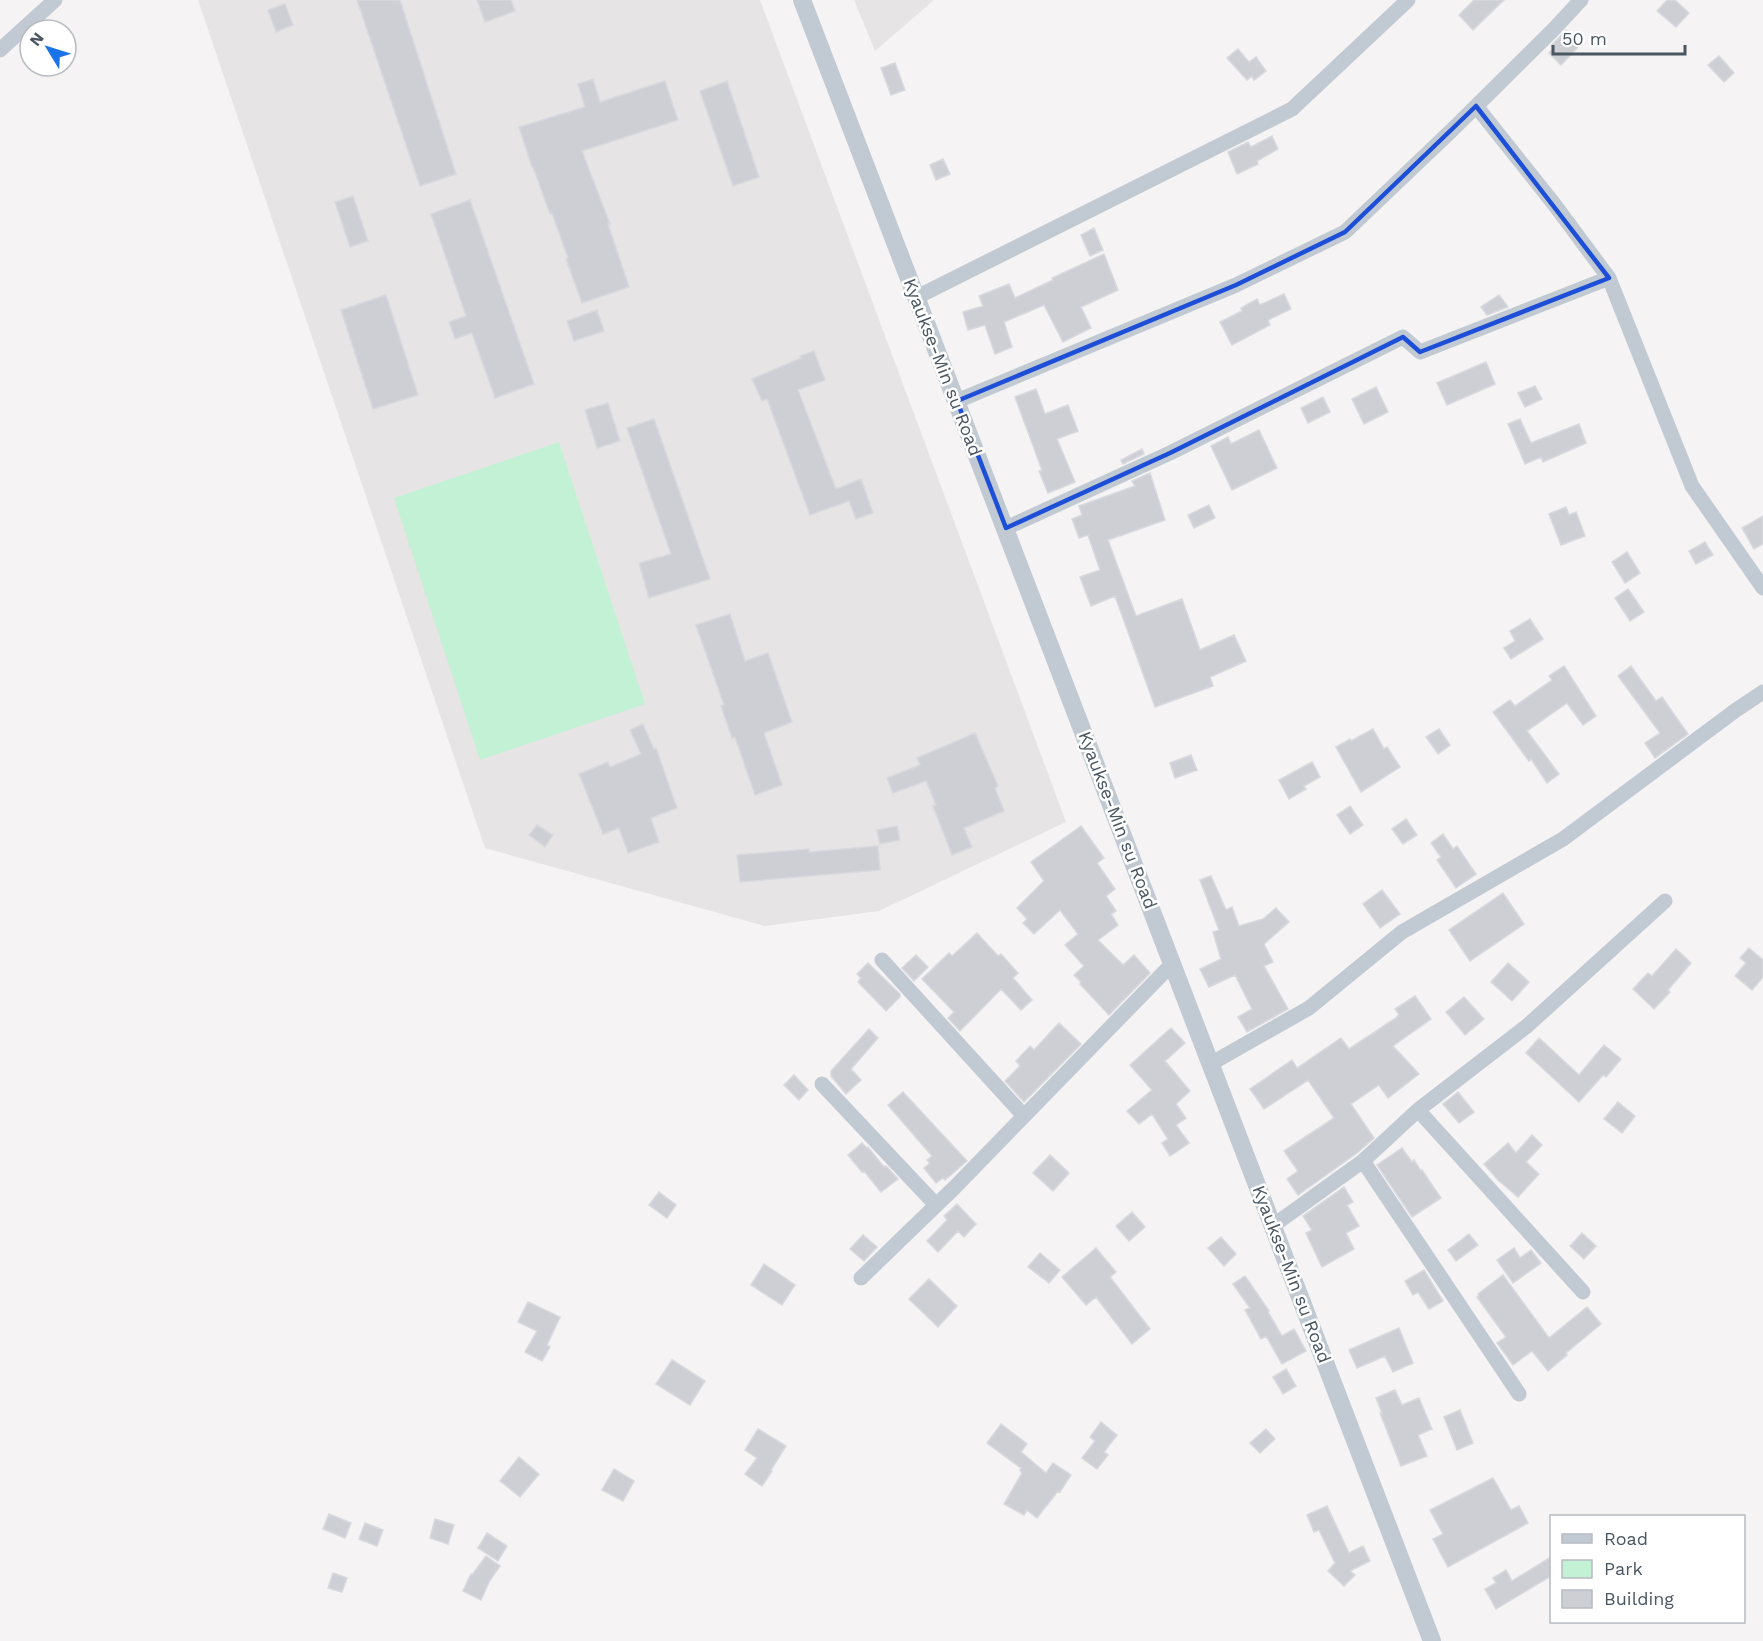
<svg xmlns="http://www.w3.org/2000/svg" width="1763" height="1641" viewBox="0 0 1763 1641" font-family="'Work Sans',sans-serif">
<style>
.education{fill:#e6e4e5}
.green{fill:#c3f1d5}
.building{fill:#cdcfd5;stroke:#d7d9de;stroke-width:1.5}
.lines{fill:none;stroke-linecap:round;stroke-linejoin:round}
.minor{stroke:#c1cad2;stroke-width:15}
.tertiary{stroke:#c1cad2;stroke-width:18}
.marked{fill:none;stroke:#1d4ed8;stroke-width:4.5;stroke-linejoin:round}
.labels{text-anchor:middle;dominant-baseline:central;stroke-width:5;stroke-linejoin:round;paint-order:stroke}
.street-label{font-size:18px;fill:#4a5661;stroke:#fff}
</style>
<rect width="100%" height="100%" fill="#f5f3f3"/>
<path class="education" d="M198 0H760L1066 822 879 911 765 926 485 848Z
M854 0H934L875 51Z"/>
<path class="green" d="M559 442 645 704 480 760 394 498Z"/>
<path class="building" d="M357 0H400L456 174 420 186Z
M477 0H511L515 11 485 22Z
M1474 0H1504L1473 30 1459 15Z
M1667 0H1675L1689 13 1676 27 1657 11Z
M285 4 293 25 276 32 268 10Z
M1566 30 1581 44 1561 65 1549 53 1553 48 1551 46Z
M1238 49 1249 62 1256 57 1266 71 1254 80 1252 76 1247 80 1227 58Z
M1719 56 1734 73 1724 82 1708 65Z
M895 63 905 90 891 95 881 68Z
M593 79 600 102 665 81 678 120 582 151 610 224H608L629 287 582 303 566 259 568 258 552 213 550 214 533 167H532L519 127 585 107 578 84Z
M727 81 759 177 733 186 700 91Z
M1272 136 1278 149 1257 161 1258 164 1237 174 1228 152 1248 142 1251 147Z
M943 159 950 174 936 180 930 165Z
M353 196 368 241 350 247 335 202Z
M470 200 534 384 495 398 472 333 455 339 449 322 466 316 431 214Z
M1094 228 1103 250 1090 256 1081 235Z
M1104 254 1118 290 1081 307 1091 328 1063 342 1044 305 1004 322 1012 347 995 354 985 325 968 330 963 312 983 306 979 296 1009 284 1015 298 1053 280 1052 278Z
M1284 294 1291 309 1268 320 1270 325 1232 345 1220 322 1242 311 1241 308 1257 299 1260 305Z
M386 295 418 395 373 409 341 310Z
M1499 295 1508 307 1487 315 1481 307Z
M597 310 604 331 574 341 567 321Z
M814 351 825 380 798 390 836 489 861 479 873 513 856 519 849 501 810 515 767 399 762 401 752 379 801 358 800 356Z
M1486 362 1495 384 1447 405 1437 383Z
M1535 386 1542 399 1525 407 1518 393Z
M1376 387 1388 412 1364 424 1352 399Z
M1036 389 1045 414 1068 405 1078 431 1057 439 1075 482 1048 493 1039 471 1042 470 1015 397Z
M1323 397 1330 412 1308 423 1301 408Z
M608 403 620 441 597 448 585 410Z
M654 419 710 579 649 598 639 563 671 554 627 428Z
M1520 419 1531 443 1579 424 1586 443 1543 462 1541 457 1525 464 1508 424Z
M1259 430 1277 468 1232 490 1211 446 1228 437 1231 444Z
M1142 449 1144 454 1123 464 1121 460Z
M1150 473 1165 520 1108 540 1136 616 1182 599 1200 650 1234 635 1246 661 1210 677 1213 686 1155 707 1115 596 1091 606 1080 577 1100 570 1088 535 1079 538 1072 519 1082 515 1079 506 1135 486 1132 481Z
M1209 505 1215 518 1194 528 1188 515Z
M1566 507 1569 515 1576 512 1585 536 1561 545 1549 514Z
M1763 516V544L1754 549 1742 528Z
M1705 542 1713 555 1696 564 1689 551Z
M1627 552 1640 573 1625 583 1612 562Z
M1628 589 1644 612 1630 621 1615 598Z
M730 614 745 661 768 653 792 722 764 733 782 785 755 795 735 737 732 738 721 706 724 705 696 625Z
M1530 619 1543 639 1511 659 1504 648 1515 641 1510 631Z
M1564 666 1596 716 1583 725 1567 703 1527 731 1559 774 1547 783 1531 759 1529 761 1493 712 1510 700 1515 706 1552 680 1549 676Z
M1631 666 1656 701 1662 697 1688 734 1655 758 1645 743 1660 733 1618 676Z
M643 724 654 749 656 748 677 808 651 818 659 842 628 853 619 828 603 834 579 774 608 762 610 767 641 754 630 730Z
M1373 729 1384 749 1387 747 1400 767 1361 792 1336 747 1350 739 1351 741Z
M1439 729 1450 745 1438 754 1426 737Z
M975 733 998 786 995 788 1004 811 964 828 972 847 952 855 933 806 936 805 926 781 893 793 887 778 920 765 917 758Z
M1191 755 1197 770 1175 778 1170 763Z
M1312 762 1320 777 1304 786 1306 789 1289 799 1279 780Z
M1350 806 1363 825 1350 834 1337 815Z
M1406 819 1417 835 1403 844 1392 829Z
M537 825 553 835 545 847 529 835Z
M897 826 900 840 880 844 877 830Z
M1081 826 1104 858 1097 863 1115 889 1106 896 1116 911 1111 914 1118 925 1098 940 1123 965 1134 955 1150 973 1109 1015 1080 984 1081 982 1074 975 1084 966 1065 945 1078 934 1060 910 1034 934 1023 923 1027 919 1017 908 1044 881 1031 862Z
M1443 834 1453 849 1457 846 1476 874 1456 888 1437 860 1441 857 1431 843Z
M878 846 880 870 740 882 737 855 809 849V852Z
M1211 876 1226 910 1232 907 1239 926 1263 919 1276 908 1289 922 1264 944 1273 962 1264 966 1288 1009 1247 1032 1238 1017 1252 1009 1235 975 1209 987 1200 969 1221 959 1213 932 1219 930 1200 880Z
M1382 890 1400 914 1380 928 1363 904Z
M1503 893 1524 924 1470 961 1449 930Z
M977 933 998 956 1001 954 1018 973 1013 978 1032 1000 1021 1010 1001 989 960 1031 948 1018 954 1012 922 979 949 953 952 956Z
M1749 948 1763 960V977L1752 990 1735 976 1746 963 1740 958Z
M1676 949 1691 963 1668 990 1670 992 1654 1009 1633 989 1648 973 1652 976Z
M916 955 928 967 914 981 902 968Z
M868 963 900 994V997L886 1011 858 982 861 978 857 974Z
M1508 963 1529 982 1512 1001 1491 982Z
M1415 996 1431 1019 1393 1046 1419 1074 1388 1098 1379 1085 1351 1104 1374 1138 1357 1153 1298 1195 1287 1179 1298 1171 1284 1151 1334 1118 1308 1080 1264 1109 1250 1089 1292 1060 1297 1068 1341 1038 1349 1049 1396 1018 1399 1014 1395 1009Z
M1464 997 1484 1019 1465 1035 1446 1012Z
M1059 1023 1081 1044 1024 1102 1005 1081 1020 1066 1016 1061 1030 1046 1034 1050Z
M1171 1028 1185 1043 1165 1061 1190 1091 1176 1104 1186 1118 1176 1125 1189 1143 1170 1156 1162 1143 1168 1139 1152 1114 1139 1124 1127 1111 1152 1090 1130 1065Z
M869 1029 878 1038 851 1069 861 1080 846 1094 831 1076V1071Z
M1539 1038 1579 1075 1604 1045 1621 1059 1606 1077 1603 1075 1579 1102 1526 1053Z
M794 1075 808 1090 799 1100 784 1085Z
M903 1092 967 1161 945 1180 943 1178 936 1183 924 1168 930 1163 927 1160 932 1156 888 1105Z
M1458 1092 1474 1112 1459 1123 1443 1104Z
M1618 1102 1635 1116 1622 1133 1604 1119Z
M1532 1135 1542 1145 1526 1162 1539 1174 1518 1197 1498 1180 1484 1164 1508 1143 1516 1153Z
M862 1143 867 1148 868 1147 884 1167 886 1166 898 1179 881 1192 864 1171 862 1172 848 1155Z
M1402 1148 1412 1162 1414 1160 1421 1171 1422 1170 1441 1198 1412 1217 1377 1165Z
M1050 1155 1069 1173 1053 1191 1033 1173Z
M1344 1187 1353 1202 1347 1205 1359 1226 1346 1233 1354 1249 1322 1267 1306 1233 1312 1230 1303 1216Z
M659 1192 676 1205 667 1218 649 1205Z
M957 1204 976 1224 964 1237 958 1231 938 1252 927 1241 947 1220 944 1216Z
M1132 1212 1145 1227 1129 1241 1116 1226Z
M1582 1233 1596 1246 1584 1259 1570 1246Z
M1469 1234 1478 1245 1456 1261 1448 1250Z
M863 1235 877 1247 864 1261 850 1249Z
M1221 1237 1236 1254 1224 1266 1208 1248Z
M1096 1248 1116 1272 1110 1277 1150 1329 1132 1344 1096 1297 1086 1305 1062 1277Z
M1514 1248 1520 1258 1531 1250 1541 1263 1513 1283 1497 1260Z
M1040 1253 1060 1270 1049 1283 1028 1267Z
M764 1264 795 1285 782 1305 751 1285Z
M1424 1270 1443 1301 1429 1309 1418 1292 1413 1295 1405 1281Z
M1503 1275 1549 1338 1587 1307 1601 1324 1566 1353 1567 1355 1548 1371 1532 1351 1513 1365 1497 1343 1506 1337 1477 1297 1479 1296 1478 1294Z
M1245 1276 1269 1311 1268 1312 1282 1336 1294 1329 1306 1351 1282 1364 1266 1336 1261 1339 1245 1310 1250 1308 1233 1284Z
M929 1279 957 1306 938 1327 909 1299Z
M528 1302 560 1317 547 1345 550 1347 542 1361 525 1352 537 1331 518 1322Z
M1399 1328 1413 1363 1393 1372 1385 1356 1357 1368 1349 1350Z
M672 1360 705 1381 690 1405 656 1384Z
M1286 1369 1296 1386 1283 1394 1273 1377Z
M1395 1390 1402 1405 1419 1398 1432 1429 1418 1435 1427 1456 1401 1466 1380 1413H1382L1376 1398Z
M1460 1410 1473 1443 1457 1450 1444 1417Z
M1101 1422 1117 1435 1104 1452 1108 1455 1097 1469 1082 1458 1095 1441 1090 1437Z
M1001 1424 1027 1444 1021 1452 1046 1473 1053 1463 1071 1475 1060 1492 1058 1491 1037 1518 1027 1510 1024 1515 1004 1504 1022 1473 1020 1470 1021 1468 987 1443Z
M758 1429 786 1446 771 1470 772 1471 762 1486 745 1474 757 1458 745 1450Z
M1266 1429 1275 1439 1260 1453 1250 1443Z
M519 1457 539 1474 520 1497 500 1481Z
M614 1469 634 1481 623 1501 602 1490Z
M1493 1478 1511 1510 1519 1506 1528 1523 1448 1567 1433 1539 1443 1534 1430 1510Z
M1327 1506 1349 1553 1363 1546 1370 1561 1350 1571 1355 1575 1344 1586 1328 1571 1335 1563 1319 1530 1314 1532 1307 1515Z
M329 1514 351 1523 345 1538 323 1529Z
M435 1519 454 1525 448 1544 430 1538Z
M365 1523 383 1530 377 1546 359 1539Z
M487 1533 507 1546 498 1561 478 1548Z
M486 1556 500 1566 489 1582 481 1600 463 1591 471 1574 472 1575Z
M1551 1557V1576L1496 1609 1485 1589 1496 1583 1493 1578 1506 1570 1512 1581Z
M333 1573 347 1578 342 1592 328 1588Z"/>
<g class="lines">
<path class="minor" d="M0 50 55 0
M1476 106 1554 204 1609 278 1692 486 1763 588
M917 297 1292 109 1408 0
M957 401 1236 285 1345 232 1452 130 1553 30 1581 0
M1006 528 1170 453 1403 337 1420 352 1609 278
M882 960 1024 1116
M1212 1063 1309 1008 1402 932 1563 839 1736 710 1763 692
M822 1084 936 1205
M1418 1110 1583 1292
M1363 1161 1519 1394
M1274 1225 1363 1161 1418 1110 1527 1026 1665 901
M861 1278 955 1187 1173 963"/>
<path class="tertiary" d="M802 0 1432 1641"/>
</g>
<path class="marked" d="M1476 106 1609 278 1420 352 1403 337 1170 453 1006 528 957 401 1236 285 1345 232Z"/>
<g class="labels">
<g class="street-label">
<text transform="translate(943 367) rotate(69)">Kyaukse-Min su Road</text>
<text transform="translate(1118 820) rotate(69)">Kyaukse-Min su Road</text>
<text transform="translate(1292 1274) rotate(69)">Kyaukse-Min su Road</text>
</g>
</g>
<rect x="1550" y="1515" width="195" height="108" fill="#ffffff" stroke="#b7bbc0" stroke-width="1.5"/>
<rect x="1562" y="1534" width="30" height="9" fill="#c1cad2" stroke="#b7bbc0" stroke-width="1.5"/>
<text x="1604" y="1545" font-size="18" fill="#4a5661">Road</text>
<rect x="1562" y="1560" width="30" height="18" fill="#c3f1d5" stroke="#b7bbc0" stroke-width="1.5"/>
<text x="1604" y="1575" font-size="18" fill="#4a5661">Park</text>
<rect x="1562" y="1590" width="30" height="18" fill="#cdcfd5" stroke="#b7bbc0" stroke-width="1.5"/>
<text x="1604" y="1605" font-size="18" fill="#4a5661">Building</text>
<g transform="translate(48 48) rotate(308)"><circle r="28" fill="#ffffff" stroke="#b7bbc0" stroke-width="1.5"/>
<path d="M0-4.5L10 22L0 15L-10 22Z" fill="#1a73e8"/>
<text y="-9" font-size="16" font-weight="bold" text-anchor="middle" fill="#4a5661">N</text>
</g>
<path d="M1553 45v9h132v-9" fill="none" stroke="#4a5661" stroke-width="3"/>
<text x="1562" y="45" font-size="18" fill="#4a5661" stroke="#ffffff" stroke-width="4.5" paint-order="stroke">50 m</text>
</svg>
